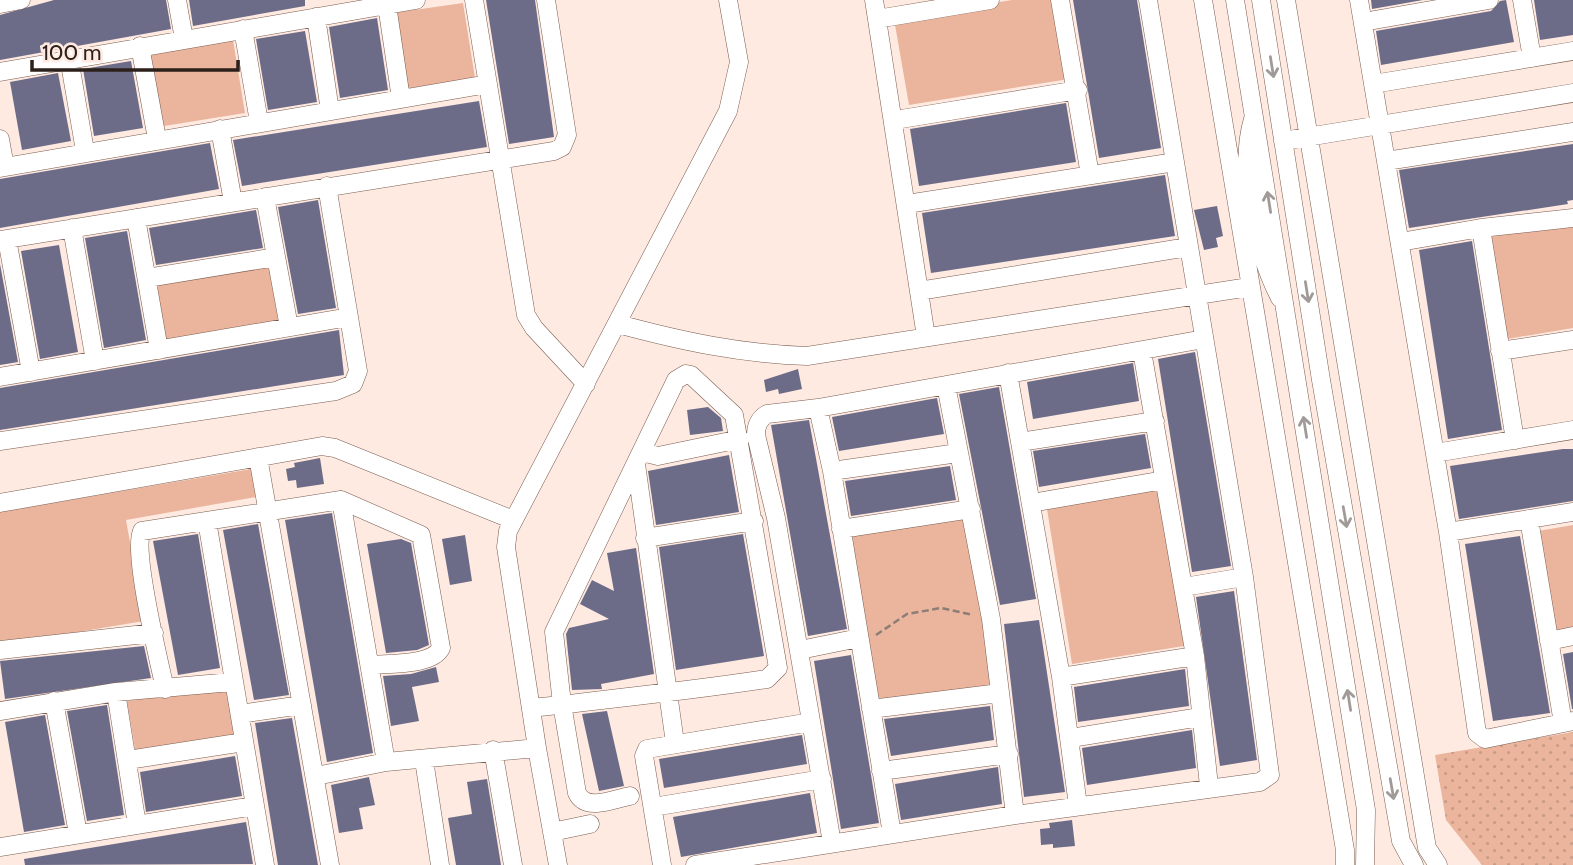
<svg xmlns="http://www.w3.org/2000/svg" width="1573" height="865" viewBox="0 0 1573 865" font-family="Cabin,sans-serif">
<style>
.grass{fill:url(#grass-dots)}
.park{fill:#ebb59d}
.building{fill:#6d6c88}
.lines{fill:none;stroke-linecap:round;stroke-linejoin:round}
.minor-casing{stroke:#7a5d50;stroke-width:19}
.path{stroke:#8d7d76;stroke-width:2.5;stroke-dasharray:7 3.5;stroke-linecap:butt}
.minor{stroke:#fff;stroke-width:18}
.oneway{stroke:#a09b98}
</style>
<defs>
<pattern id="grass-dots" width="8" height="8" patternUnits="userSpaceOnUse" patternTransform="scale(1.75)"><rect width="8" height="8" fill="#ebb59d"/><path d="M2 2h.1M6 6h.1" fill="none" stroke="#ca9b87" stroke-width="1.8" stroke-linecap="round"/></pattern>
</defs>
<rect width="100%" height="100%" fill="#feeae1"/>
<path class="grass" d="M1573 732V865H1482L1446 820 1435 755Z"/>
<path class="park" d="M1012 0H1056L1069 79 909 105 894 19Z
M463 3 475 78 405 89 393 13Z
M233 40 245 113 158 127 146 54Z
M1573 223V328L1507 339 1490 237Z
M269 267 279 325 162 343 153 285Z
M251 469 256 497 126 520 144 621 0 645V512Z
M1159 485 1184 646 1072 664 1046 503Z
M967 513 993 686 877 703 851 530Z
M1573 525V629L1555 632 1538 531Z
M231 685 240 738 136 755 127 701Z"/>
<path class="building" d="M54 0H166L171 29 0 60V15Z
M189 0H305V6L193 26Z
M486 0H535L554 137 509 144Z
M1073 0H1137L1161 148 1099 158Z
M1371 0H1423L1372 9Z
M1506 0 1514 42 1381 65 1376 31 1491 11 1500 1Z
M1534 0H1573V35L1540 40Z
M377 18 388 90 340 98 329 27Z
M305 31 317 102 268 110 256 39Z
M131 61 143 128 94 136 83 69Z
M58 73 71 141 22 150 10 82Z
M479 101 487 147 242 186 233 140Z
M1066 103 1076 162 919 186 910 129Z
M210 143 219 189 0 228V179Z
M1573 144V200L1567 201 1568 204 1409 228 1399 170Z
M1165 175 1175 236 931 273 922 213Z
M318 200 336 308 298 314 278 207Z
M1217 206 1223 236 1216 238 1218 247 1204 250 1194 210Z
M256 210 263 248 156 265 149 228Z
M127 231 146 340 104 348 85 238Z
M1472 241 1502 430 1448 439 1419 250Z
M59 245 78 352 40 359 21 251Z
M0 264 18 362 0 365Z
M339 330 344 375 0 430V388Z
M1195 352 1231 566 1192 572 1158 359Z
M1133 363 1139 401 1033 419 1027 382Z
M798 369 802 389 779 394 778 389 766 392 764 380Z
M999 387 1036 599 1000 605 959 394Z
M937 398 944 434 839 451 832 417Z
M708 407 721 418 723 431 690 435 687 410Z
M809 420 847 629 808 636 771 425Z
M1145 434 1151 468 1039 487 1033 451Z
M1563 449H1573V501L1459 519 1450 466Z
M729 455 739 512 656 525 648 471Z
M320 458 324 484 297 488 296 480 288 481 286 469 295 467 294 463Z
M950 466 956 500 851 516 845 481Z
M332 513 373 753 327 762 285 520Z
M258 524 289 695 254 700 223 530Z
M198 534 220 668 178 675 153 541Z
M743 534 764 656 676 670 659 547Z
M465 535 472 581 450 585 442 539Z
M1520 536 1550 713 1493 721 1465 544Z
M401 539 411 543 429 645 417 650 386 653 367 544Z
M636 548 654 674 601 684 602 689 572 690 566 634 569 628 609 619 580 604 592 580 614 591 607 553Z
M1234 591 1257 760 1220 766 1196 597Z
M1039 620 1065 792 1024 797 1004 624Z
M144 646 151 678 5 699 0 661Z
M1573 652V709H1572L1563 654Z
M851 655 879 823 841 829 814 661Z
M436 667 439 682 412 687 419 721 391 726 383 676 411 674Z
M1185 669 1189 706 1078 722 1074 687Z
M107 705 124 815 87 821 67 711Z
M990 706 994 740 891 756 884 719Z
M607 711 624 786 599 791 582 714Z
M45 715 65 825 24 832 5 722Z
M292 718 318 865H278L255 723Z
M1192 730 1196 768 1087 785 1082 748Z
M802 735 807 764 664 788 659 759Z
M235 756 242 796 146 812 140 772Z
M998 767 1002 804 901 820 895 784Z
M369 777 375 805 359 808 363 829 339 833 331 785Z
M487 779 501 865H456L448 818 472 814 467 782Z
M810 793 817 833 681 857 673 817Z
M1072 820 1075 846 1053 848V844L1041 845 1040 829 1050 828 1049 823Z
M246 822 253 864 25 865 24 859Z"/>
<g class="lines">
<defs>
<path id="minor" d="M177 0 184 39
M474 0 526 315 534 328 586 384
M874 0 926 337
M1060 0 1090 175
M1203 0 1345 850V865
M1235 0 1366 810 1365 865
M1261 0 1321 380 1401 841 1414 865
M1286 0 1427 848 1438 865
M1359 0 1448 532 1477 733 1485 739 1573 721
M1522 0 1532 58
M0 4 21 0
M387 5 401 99
M316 17 330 111
M877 19 990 0
M1363 22 1489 0
M243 29 259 122
M140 46 157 139
M69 58 85 151
M0 72 416 0
M1373 84 1573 51
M1253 119C1238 169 1256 252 1280 298
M895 120 1078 90
M220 129 233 202
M0 139 5 167
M1283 141 1573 93
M1386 161 1573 132
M0 168 488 84
M265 197 289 327
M907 204 1175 162
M136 218 159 350
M72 228 95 361
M1481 228 1515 440
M7 239 31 372
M0 240 554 151 562 147 567 135 546 0
M1400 242 1481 228 1573 218
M147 278 276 257
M919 291 1188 247
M618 324C681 341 741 354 807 356L1249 287
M1142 351 1195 656 1209 786
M1500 351 1573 340
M1008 373 1061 677 1078 806
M0 377 349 317
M946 385 991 619 1015 815
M818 408 832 471 892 834
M0 441 336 391 353 384 358 371 327 186
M1020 442 1155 421
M642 452 658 456 740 439
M1435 453 1573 430
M258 457 330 865
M636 464 675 743
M832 471 958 453
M341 500 386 762
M0 503 322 446 335 448 513 520
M1031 503 1164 480
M1529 519 1563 723
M207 521 265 865
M841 529 971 509
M1448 532 1573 512
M645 538 754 521
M1184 587 1244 577
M1549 641 1573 636
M0 650 154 633
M800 650 859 638
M1061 677 1195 656
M165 689C159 661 132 551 142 531L341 500 421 535 441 648C432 666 388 663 370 665
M116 692 137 825
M54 701 78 834
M532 708C610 699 689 691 767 679L778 668 734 415 691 375 686 374 676 380 554 632 562 704 577 793C586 812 613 799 630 796
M871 709 1000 693
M0 711 116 692 232 682
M240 714 302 705
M1071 738 1200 717
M537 748 506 547 508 531 728 111 739 62 728 0
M493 750 513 865
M128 760 244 742
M424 760 440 865
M881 771 1009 754
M316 776 386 762 537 748 558 865
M653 807 822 779
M552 832 590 824
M832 843 776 518 756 435C756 425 759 419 767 414L818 408 1204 339
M0 847 254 806
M662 865 644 756 647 749 811 722
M695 865 1015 815 1260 782 1270 775 1244 577 1148 0"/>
</defs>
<use href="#minor" class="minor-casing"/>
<path class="path" d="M876 635 907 614 941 608 973 615"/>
<use href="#minor" class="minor"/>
</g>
<defs><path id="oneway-shaft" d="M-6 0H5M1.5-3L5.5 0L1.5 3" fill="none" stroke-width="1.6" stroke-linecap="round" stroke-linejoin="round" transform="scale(1.75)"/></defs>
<g class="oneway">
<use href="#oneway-shaft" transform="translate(1272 67) rotate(81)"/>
<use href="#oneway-shaft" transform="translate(1269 202) rotate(-99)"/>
<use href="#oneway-shaft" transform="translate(1307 292) rotate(81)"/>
<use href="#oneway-shaft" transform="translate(1305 427) rotate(-99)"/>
<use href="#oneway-shaft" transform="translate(1345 517) rotate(80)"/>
<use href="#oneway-shaft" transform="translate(1349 700) rotate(-99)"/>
<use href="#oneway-shaft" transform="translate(1392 789) rotate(80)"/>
</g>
<path d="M32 60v10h206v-10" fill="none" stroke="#2c201b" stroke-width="3.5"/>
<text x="42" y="60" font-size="21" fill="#2c201b" stroke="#feeae1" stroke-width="5" paint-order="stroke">100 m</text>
</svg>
